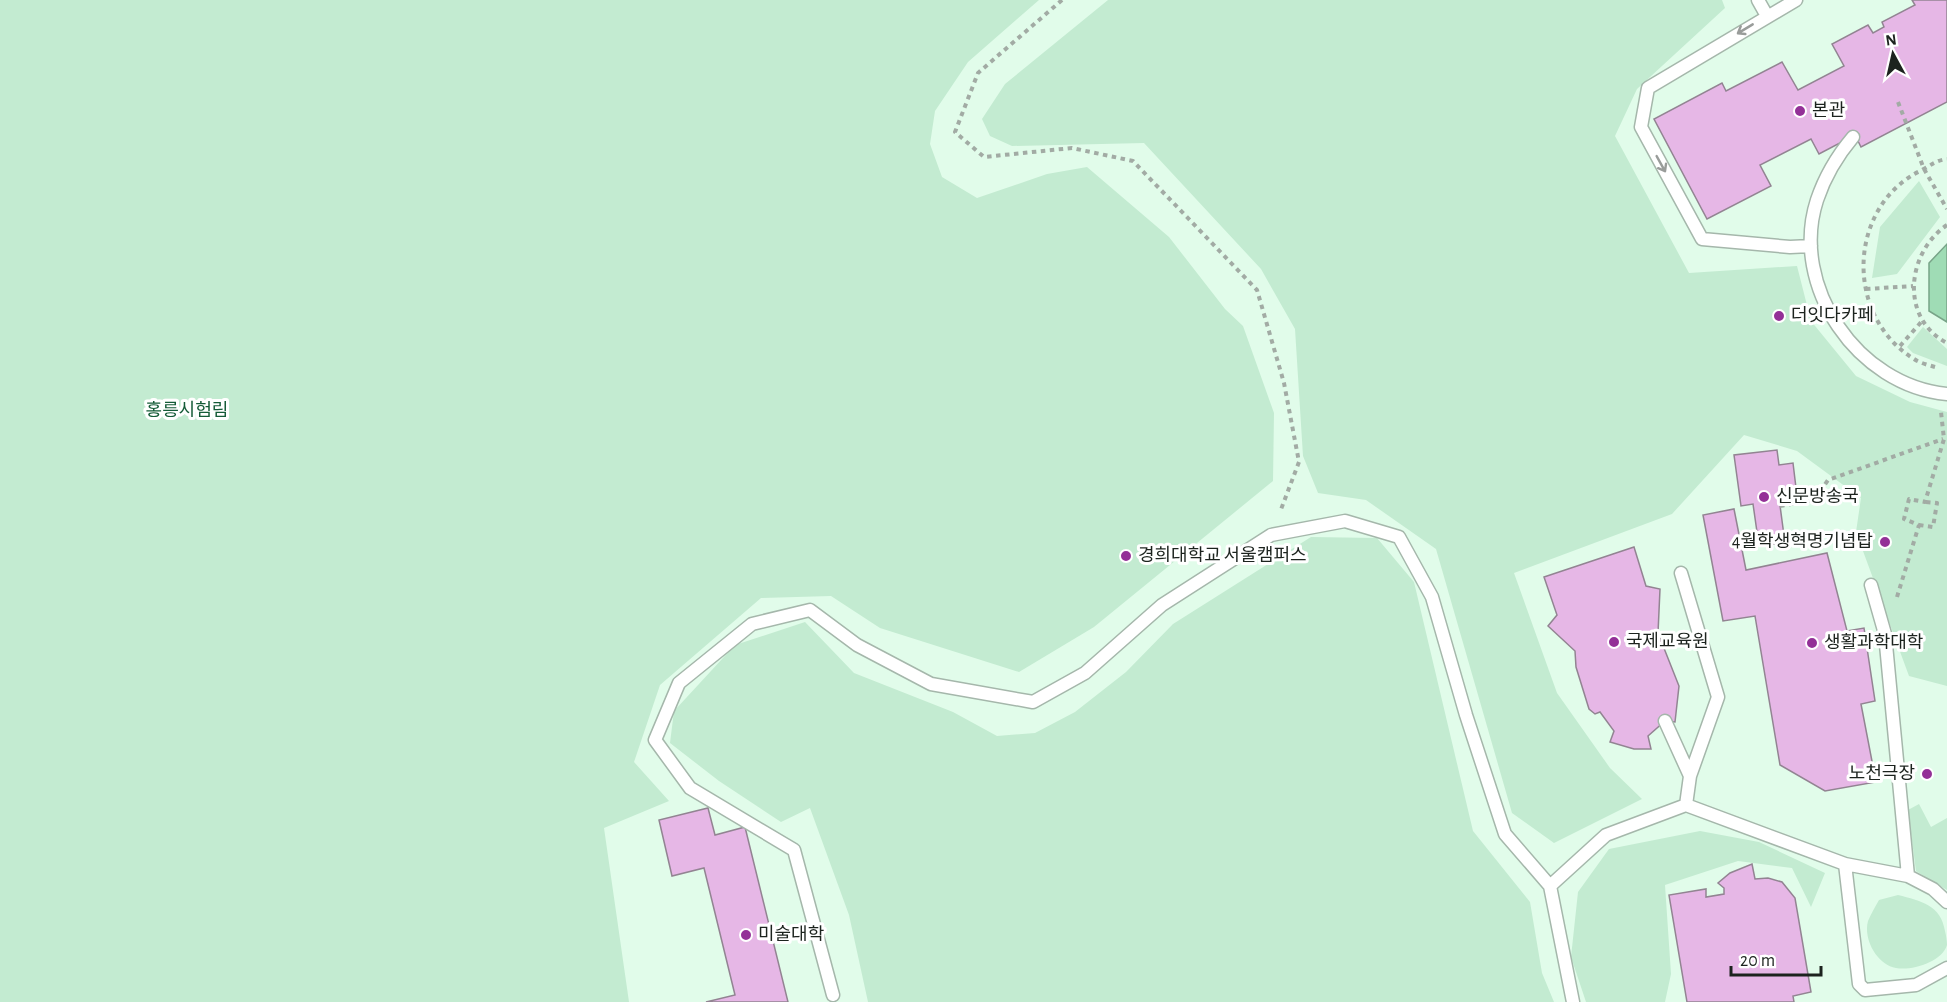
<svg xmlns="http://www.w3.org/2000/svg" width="1947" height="1002" viewBox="0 0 1947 1002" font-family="'Alegreya Sans','Noto Sans KR',sans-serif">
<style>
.built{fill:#e1fcea}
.green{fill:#c3ebd1}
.water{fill:#9fdcb5;stroke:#78a488;stroke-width:1.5}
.building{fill:#e6b7e6;stroke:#928492;stroke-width:1.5}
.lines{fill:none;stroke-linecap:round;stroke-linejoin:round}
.lane-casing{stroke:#a5b7ab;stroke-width:15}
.path{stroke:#a2aba4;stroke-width:4;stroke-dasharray:4.5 4.5;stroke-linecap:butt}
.lane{stroke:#fff;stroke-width:12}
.oneway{stroke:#999c9a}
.poi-dot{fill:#933097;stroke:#fff;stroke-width:2}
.labels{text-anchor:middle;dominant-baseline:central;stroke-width:6;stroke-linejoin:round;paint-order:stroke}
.poi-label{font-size:18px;fill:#1c231e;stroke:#fff;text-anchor:start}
.park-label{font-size:18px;fill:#145b37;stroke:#fff}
</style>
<rect width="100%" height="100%" fill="#f3fef6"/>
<path class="built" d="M590 0H1947V1002H363Z"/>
<path class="green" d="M0 0H1039L968 62 935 111 930 144 942 177 977 198 1047 174 1087 167 1169 237 1225 309 1243 326 1274 413 1273 481 1094 627 1019 672 880 628 831 596 761 598 660 685 634 762 669 801 604 828 629 1002H0Z
M1108 0H1722L1725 8 1637 89 1615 136 1689 273 1797 266 1811 321 1856 376 1910 402 1947 412V686L1909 676 1856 532 1861 498 1797 451 1744 435 1672 514 1514 573 1557 693 1610 768 1642 799 1554 843 1512 813 1436 549 1366 500 1318 493 1303 456 1295 329 1261 269 1144 143 1012 146 990 136 982 119 1005 84Z
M1919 181 1940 217 1897 274 1872 278 1880 227Z
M1923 327 1947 349V366L1913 353 1907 347Z
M1311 537 1377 538 1414 582 1473 831 1530 902 1542 973 1554 1002H868L849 915 810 808 781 822 719 781 670 743 674 711 735 645 805 622 854 673 953 712 997 736 1035 733 1075 712 1126 672 1173 624Z
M1919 804 1931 827 1947 818V890L1916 871 1908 810Z
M1700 831 1759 842 1825 873 1811 907 1792 868 1738 861 1665 885 1671 974 1665 1002H1586L1571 957 1578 892 1609 849Z
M1898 895C1921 901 1941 905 1945 931 1946 935 1947 941 1947 945 1942 962 1912 971 1896 968 1877 965 1863 939 1868 921 1871 914 1875 907 1879 900Z"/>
<path class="water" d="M1947 244V322L1929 311V263Z"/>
<path class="building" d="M1912 0H1947V102L1861 147 1855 135 1819 154 1811 139 1760 165 1771 186 1707 219 1654 119 1722 83 1726 91 1782 62 1798 90 1844 66 1832 44 1868 25 1873 33 1884 27 1882 22 1915 5Z
M1777 450 1779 465 1793 463 1797 496 1779 498 1785 543 1759 546 1753 504 1741 506 1734 455Z
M1734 509 1746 570 1827 553 1847 631 1864 628 1875 701 1861 704 1876 782 1825 791 1780 765 1755 616 1723 621 1703 515Z
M1634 547 1646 586 1660 589 1658 633 1679 686 1675 722 1665 721 1648 736 1651 749H1634L1610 742 1614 731 1600 712 1595 714 1589 709 1576 667 1575 651 1548 626 1557 615 1544 577Z
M708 808 715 835 745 827 788 1002H706L735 995 704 868 672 876 659 820Z
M1752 864 1755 879 1768 878 1782 882 1795 898 1811 992 1793 996 1794 1002H1687L1669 895 1706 889V897L1724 894V888L1718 883 1730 873Z"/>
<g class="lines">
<defs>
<path id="lane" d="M1758 0 1767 16
M1796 0 1648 88 1641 127 1702 239 1790 247 1811 246
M1853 137C1837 156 1825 176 1817 200 1789 286 1858 386 1947 394
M1871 585 1885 634 1908 876 1933 889 1947 902
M1665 721 1690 776
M1686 805 1845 864 1859 984 1865 990 1916 985 1947 968
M1845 864 1908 876
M1550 886 1573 1002
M833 995 794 850 690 788 655 740 679 683 752 624 810 610 857 645 931 684 1033 702 1085 673 1162 605 1271 535 1345 521 1399 537 1432 597 1466 715 1505 834 1550 886 1606 835 1686 805 1690 776 1718 697 1681 573"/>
</defs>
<use href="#lane" class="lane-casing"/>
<path class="path" d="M1062 0 978 73 955 132 984 157 1072 148 1133 161 1257 290 1284 383 1299 462 1280 512
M1898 102 1924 169 1947 209
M1947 225C1907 252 1899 318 1947 343
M1866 289 1913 286
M1900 346 1923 320
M1935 367C1928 365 1920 363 1914 359 1843 315 1848 205 1922 170 1931 165 1937 160 1947 159
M1780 506 1814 500 1828 480 1943 439
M1919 525 1933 527 1937 503 1925 502
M1897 597 1919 525 1904 519 1909 499 1925 502 1944 439 1941 412"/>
<use href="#lane" class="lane"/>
</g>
<defs><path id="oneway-shaft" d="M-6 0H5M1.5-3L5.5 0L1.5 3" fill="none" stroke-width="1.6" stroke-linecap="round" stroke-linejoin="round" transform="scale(1.5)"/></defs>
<g class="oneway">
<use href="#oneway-shaft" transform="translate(1745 29) rotate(149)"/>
<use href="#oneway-shaft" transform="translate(1661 164) rotate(61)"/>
</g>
<g class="poi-dot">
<circle cx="1800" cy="111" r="6"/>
<circle cx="1779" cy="316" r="6"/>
<circle cx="1764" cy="497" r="6"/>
<circle cx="1885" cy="542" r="6"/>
<circle cx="1126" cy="556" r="6"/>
<circle cx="1614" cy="642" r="6"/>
<circle cx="1812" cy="643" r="6"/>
<circle cx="1927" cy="774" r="6"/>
<circle cx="746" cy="935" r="6"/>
</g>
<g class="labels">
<g class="poi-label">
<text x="1812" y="111">본관</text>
<text x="1791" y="316">더잇다카페</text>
<text x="1776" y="497">신문방송국</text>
<text x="1873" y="542" text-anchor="end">4월학생혁명기념탑</text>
<text x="1138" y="556">경희대학교 서울캠퍼스</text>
<text x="1626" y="642">국제교육원</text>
<text x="1824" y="643">생활과학대학</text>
<text x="1915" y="774" text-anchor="end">노천극장</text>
<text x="758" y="935">미술대학</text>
</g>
<g class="park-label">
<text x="187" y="411">홍릉시험림</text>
</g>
</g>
<g transform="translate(1893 54) rotate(352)" stroke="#ffffff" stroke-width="4.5" paint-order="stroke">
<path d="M0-4.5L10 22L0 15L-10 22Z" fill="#1c231e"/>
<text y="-9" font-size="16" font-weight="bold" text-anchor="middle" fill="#1c231e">N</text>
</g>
<path d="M1731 966v9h90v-9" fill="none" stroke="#1c231e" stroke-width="3"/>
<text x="1740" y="966" font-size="18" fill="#1c231e" stroke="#ffffff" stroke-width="4.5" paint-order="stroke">20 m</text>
</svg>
